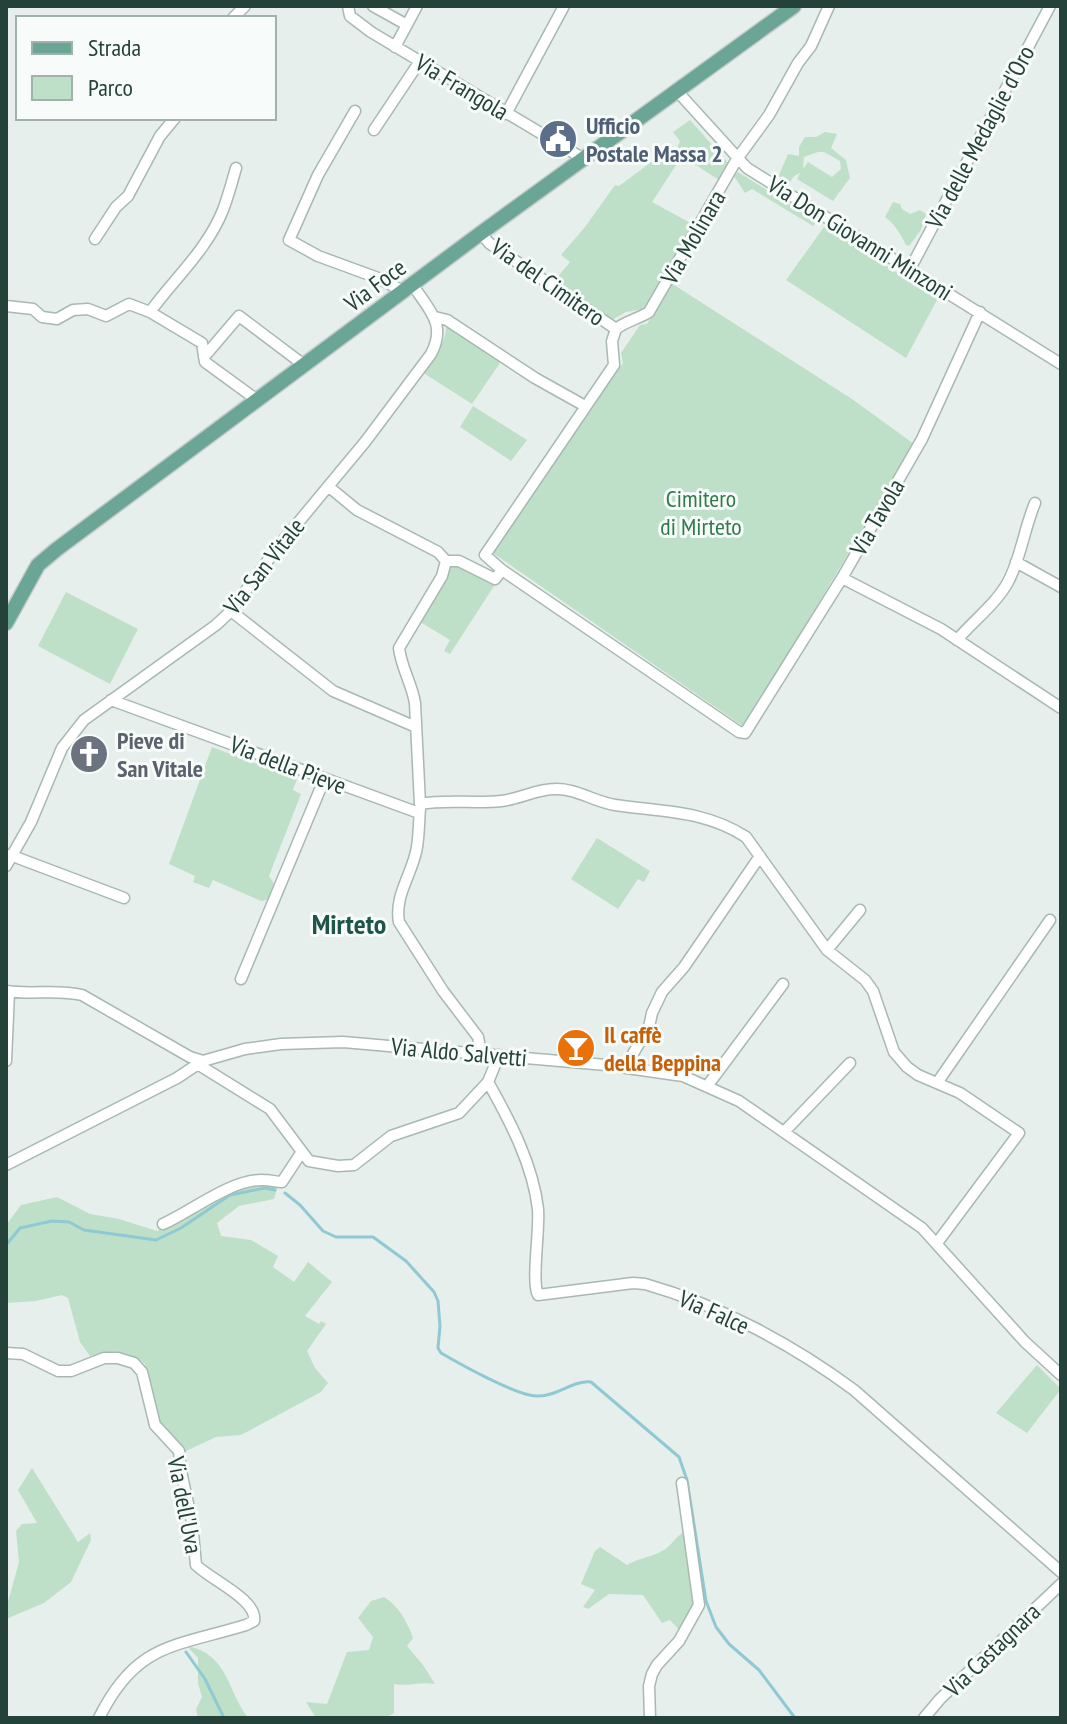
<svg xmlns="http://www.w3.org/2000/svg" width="1067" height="1724" viewBox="0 0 1067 1724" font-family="'PT Sans Narrow',sans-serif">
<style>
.green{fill:#bfe0c8;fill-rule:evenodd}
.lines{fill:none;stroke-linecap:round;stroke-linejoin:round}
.stream{stroke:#8ec9d4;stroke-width:3}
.minor-casing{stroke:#a8b8b2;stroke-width:13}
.major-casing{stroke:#c2cac8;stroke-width:17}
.minor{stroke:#fff;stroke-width:10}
.major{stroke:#6aa596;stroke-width:14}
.labels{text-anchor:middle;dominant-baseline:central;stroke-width:6;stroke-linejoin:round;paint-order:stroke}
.street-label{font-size:24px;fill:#24423a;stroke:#f7fbf9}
.service-label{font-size:24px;font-weight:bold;fill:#4e5e75;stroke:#f7fbf9;text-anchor:start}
.park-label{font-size:24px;fill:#2d7a4b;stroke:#f7fbf9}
.worship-label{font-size:24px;font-weight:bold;fill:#5b616d;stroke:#f7fbf9;text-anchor:start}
.food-label{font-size:24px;font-weight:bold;fill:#c56008;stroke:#f7fbf9;text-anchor:start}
.quarter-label{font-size:28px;font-weight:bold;fill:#1f5548;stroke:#f7fbf9}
</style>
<rect width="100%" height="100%" fill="#e6efeb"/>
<path class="green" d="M690 120 730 165 722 182 682 156 652 202 696 226 648 308 626 312 610 321 556 279 570 262 561 255 585 227 615 185 619 186 658 157 672 160 680 141 673 132Z
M825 132 837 134 831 148 846 160 850 178 833 201 797 179 800 173 794 176 789 183 781 180 779 175 788 154 799 156V147L805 137H816ZM818 152H824L840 161 841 169 832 177 808 162 803 169 804 157Z
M738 172 817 221 813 226 752 189 745 193 734 176Z
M893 202 900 204 902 209 910 214 920 210 926 214 921 230 909 246 906 245C901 235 894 223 885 217Z
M824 227 938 298 906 358 786 280Z
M671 283 852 399 914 444 744 727 493 553 623 363 621 353 640 325 647 324Z
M446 324 502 360 472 404 422 372C433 357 447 344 446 324Z
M473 406 527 440 511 461 460 427Z
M457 564 496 583 450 654 444 651 450 640 417 620 448 569Z
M66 592 138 629 110 684 38 646Z
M212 747 297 779 293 790 301 794 269 876 275 885 267 900 261 901 213 880 209 888 193 882 195 876 169 864Z
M597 838 650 871 644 882 638 879 618 909 571 879Z
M248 1184 278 1185 274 1199 239 1206 217 1223 221 1236 251 1240 278 1256 273 1267 294 1282 308 1262 332 1282 305 1316 319 1324 321 1321 326 1324 307 1351 315 1368 328 1383 321 1392 241 1435 216 1437 184 1452 161 1426 145 1364C128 1350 110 1351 90 1356L80 1342 68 1298 62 1295 36 1301 6 1303V1225L21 1205 57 1197 90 1214 119 1219 157 1231 223 1194Z
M1037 1365 1061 1389 1027 1433 996 1413Z
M32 1468 78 1542 90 1533 91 1540 71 1582 44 1603 6 1619V1609L19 1562 16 1531 22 1524 37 1523 18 1490Z
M684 1532 695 1606 681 1632 670 1620 662 1623 643 1595 609 1594 588 1609 583 1607 595 1590 581 1584 595 1551 600 1547 627 1565C638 1558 653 1557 664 1550 672 1545 675 1537 684 1532Z
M384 1597C398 1605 408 1623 413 1638L407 1646 423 1665 435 1684C420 1681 408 1687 394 1684V1713L389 1716 316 1718 306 1702 327 1704 347 1652 369 1650 373 1637 358 1618 371 1601Z
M187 1646C228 1654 226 1688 248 1718H198L196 1709 202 1697 198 1683V1658Z"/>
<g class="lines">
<path class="stream" d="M285 1193 300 1205 323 1231 336 1237H373L406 1261 434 1292 438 1301 440 1326 438 1348 441 1353C460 1364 517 1396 537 1396 556 1397 573 1380 591 1382L679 1457 687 1480 706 1601 716 1627 729 1644 759 1670 795 1718
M6 1245 20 1228 52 1221 69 1222 84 1230 156 1240 181 1228 230 1195 265 1188 275 1190
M186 1652 205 1679 224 1718"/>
<defs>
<path id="minor" d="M348 6 350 16 371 32 584 159
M373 6 407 25
M233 18 245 6
M395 47 417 6
M677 91 747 168 1061 364
M355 111 318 175 289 240 318 256 378 278 403 291
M506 114 564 6
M374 130 420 61
M481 233 489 243 616 329
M95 239 116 207 128 196 160 136 175 118
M910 269 1050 6
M6 306 33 309 42 317 57 319 73 310 88 309 106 316 129 304 150 312 202 343 205 362 257 400
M150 312C174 279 207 250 223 210 228 197 232 182 236 168
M435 317 447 320 535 378 585 406
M616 329 612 341 614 365 485 555 502 570 739 732 745 733 842 578 922 439 980 312
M616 329C626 321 638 319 649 312L737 159 769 115 798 63 811 46 829 6
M204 357 239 316 304 365
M329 487 357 510 438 552 446 561H459L495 579 502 570
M446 561 442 576 399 648C401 667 412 684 415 703L420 804C447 799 474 804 501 801 519 799 537 789 555 789 575 788 595 802 615 805 662 812 704 810 746 837L827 950 865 980 873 991 894 1052 907 1067 918 1075 960 1093 1019 1133 937 1243
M1016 562 1061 587
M842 578 941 629 1061 708
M231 611 333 691 416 727
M957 640C973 621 996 604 1008 582 1021 558 1024 529 1035 503
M111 700 419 813
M420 808C419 821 419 834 417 847 413 873 394 895 399 922L443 991 478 1037 481 1053
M10 855 124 898
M6 866 31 822 62 748 84 720 216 625 231 611 277 548 365 442 431 354C447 324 429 310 412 284
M827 950 860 910
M241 979 324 780
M6 991C32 995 57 989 82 995L190 1057 203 1061 245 1049 281 1044 343 1042 606 1065 683 1076 739 1101 922 1228 1025 1342 1061 1375
M499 1055 488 1082C510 1121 533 1165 538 1209 540 1230 531 1282 538 1295L633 1283 645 1284C719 1305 792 1344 854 1390L1061 1572
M6 1061 9 992
M199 1065 270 1109 309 1161 338 1166 354 1165 391 1136 459 1113 488 1082
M625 1067 649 1027 652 1013 662 992 684 967 760 856
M937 1083 1050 920
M708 1085 783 984
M784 1132 850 1063
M6 1165 177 1078 201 1062
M163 1224C192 1211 231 1179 263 1180 270 1180 276 1182 282 1182L301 1153
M6 1353 23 1354 58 1371H71L104 1358H118L134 1363 142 1372 155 1425 179 1451 181 1471 192 1522 196 1565C211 1580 258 1600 254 1621L246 1625C174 1647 136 1643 99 1718
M650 1718 649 1686 652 1674 657 1665 679 1641 699 1605 682 1483
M924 1718 940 1699 1061 1584"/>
<path id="major" d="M6 623 38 565 57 549 481 233 794 6"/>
</defs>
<use href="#minor" class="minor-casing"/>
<use href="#major" class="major-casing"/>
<use href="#minor" class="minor"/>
<use href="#major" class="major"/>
</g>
<defs>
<symbol id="civic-disc" viewBox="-11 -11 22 22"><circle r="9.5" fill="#5c6f8a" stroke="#f7fbf9"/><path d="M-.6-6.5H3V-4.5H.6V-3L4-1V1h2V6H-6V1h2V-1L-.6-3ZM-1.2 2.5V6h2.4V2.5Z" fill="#fff"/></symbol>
<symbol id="church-disc" viewBox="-11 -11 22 22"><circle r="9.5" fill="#6b7280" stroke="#f7fbf9"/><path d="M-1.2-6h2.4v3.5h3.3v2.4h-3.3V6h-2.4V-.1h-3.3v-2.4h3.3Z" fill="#fff"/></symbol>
<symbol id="bar-disc" viewBox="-11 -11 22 22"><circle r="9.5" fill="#e8710a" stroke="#f7fbf9"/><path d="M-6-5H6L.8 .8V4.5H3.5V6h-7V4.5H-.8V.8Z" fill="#fff"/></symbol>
</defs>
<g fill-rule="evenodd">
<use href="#civic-disc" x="536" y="117" width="44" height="44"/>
<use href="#church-disc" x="67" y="732" width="44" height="44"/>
<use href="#bar-disc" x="554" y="1026" width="44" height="44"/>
</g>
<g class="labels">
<g class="street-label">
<text transform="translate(462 87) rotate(31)">Via Frangola</text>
<text transform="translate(980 137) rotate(-62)">Via delle Medaglie d'Oro</text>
<text transform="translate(693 237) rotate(-60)">Via Molinara</text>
<text transform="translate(860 238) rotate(32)">Via Don Giovanni Minzoni</text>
<text transform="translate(548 282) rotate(35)">Via del Cimitero</text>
<text transform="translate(375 285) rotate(-37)">Via Foce</text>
<text transform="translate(877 517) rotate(-60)">Via Tavola</text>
<text transform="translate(264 566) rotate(-52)">Via San Vitale</text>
<text transform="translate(288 765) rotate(21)">Via della Pieve</text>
<text transform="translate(459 1052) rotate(5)">Via Aldo Salvetti</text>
<text transform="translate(714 1312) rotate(24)">Via Falce</text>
<text transform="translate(185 1505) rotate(79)">Via dell'Uva</text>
<text transform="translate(992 1650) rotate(-44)">Via Castagnara</text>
</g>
<g class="service-label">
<text x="586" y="125">Ufficio<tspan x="586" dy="28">Postale Massa 2</tspan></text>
</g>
<g class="park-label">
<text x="701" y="498">Cimitero<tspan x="701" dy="28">di Mirteto</tspan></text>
</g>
<g class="worship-label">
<text x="117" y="740">Pieve di<tspan x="117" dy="28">San Vitale</tspan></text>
</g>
<g class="food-label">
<text x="604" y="1034">Il caffè<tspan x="604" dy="28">della Beppina</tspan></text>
</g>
<g class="quarter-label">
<text x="349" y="923">Mirteto</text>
</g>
</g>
<rect width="1067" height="1724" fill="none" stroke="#24423a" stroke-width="16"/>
<rect x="16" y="16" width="260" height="104" fill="#f7fbf9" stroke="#a3b1ad" stroke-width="2"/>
<rect x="32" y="42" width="40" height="12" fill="#6aa596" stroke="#a3b1ad" stroke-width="2"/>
<text x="88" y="56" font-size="24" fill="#24423a">Strada</text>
<rect x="32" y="76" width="40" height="24" fill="#bfe0c8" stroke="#a3b1ad" stroke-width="2"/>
<text x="88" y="96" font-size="24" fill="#24423a">Parco</text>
</svg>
